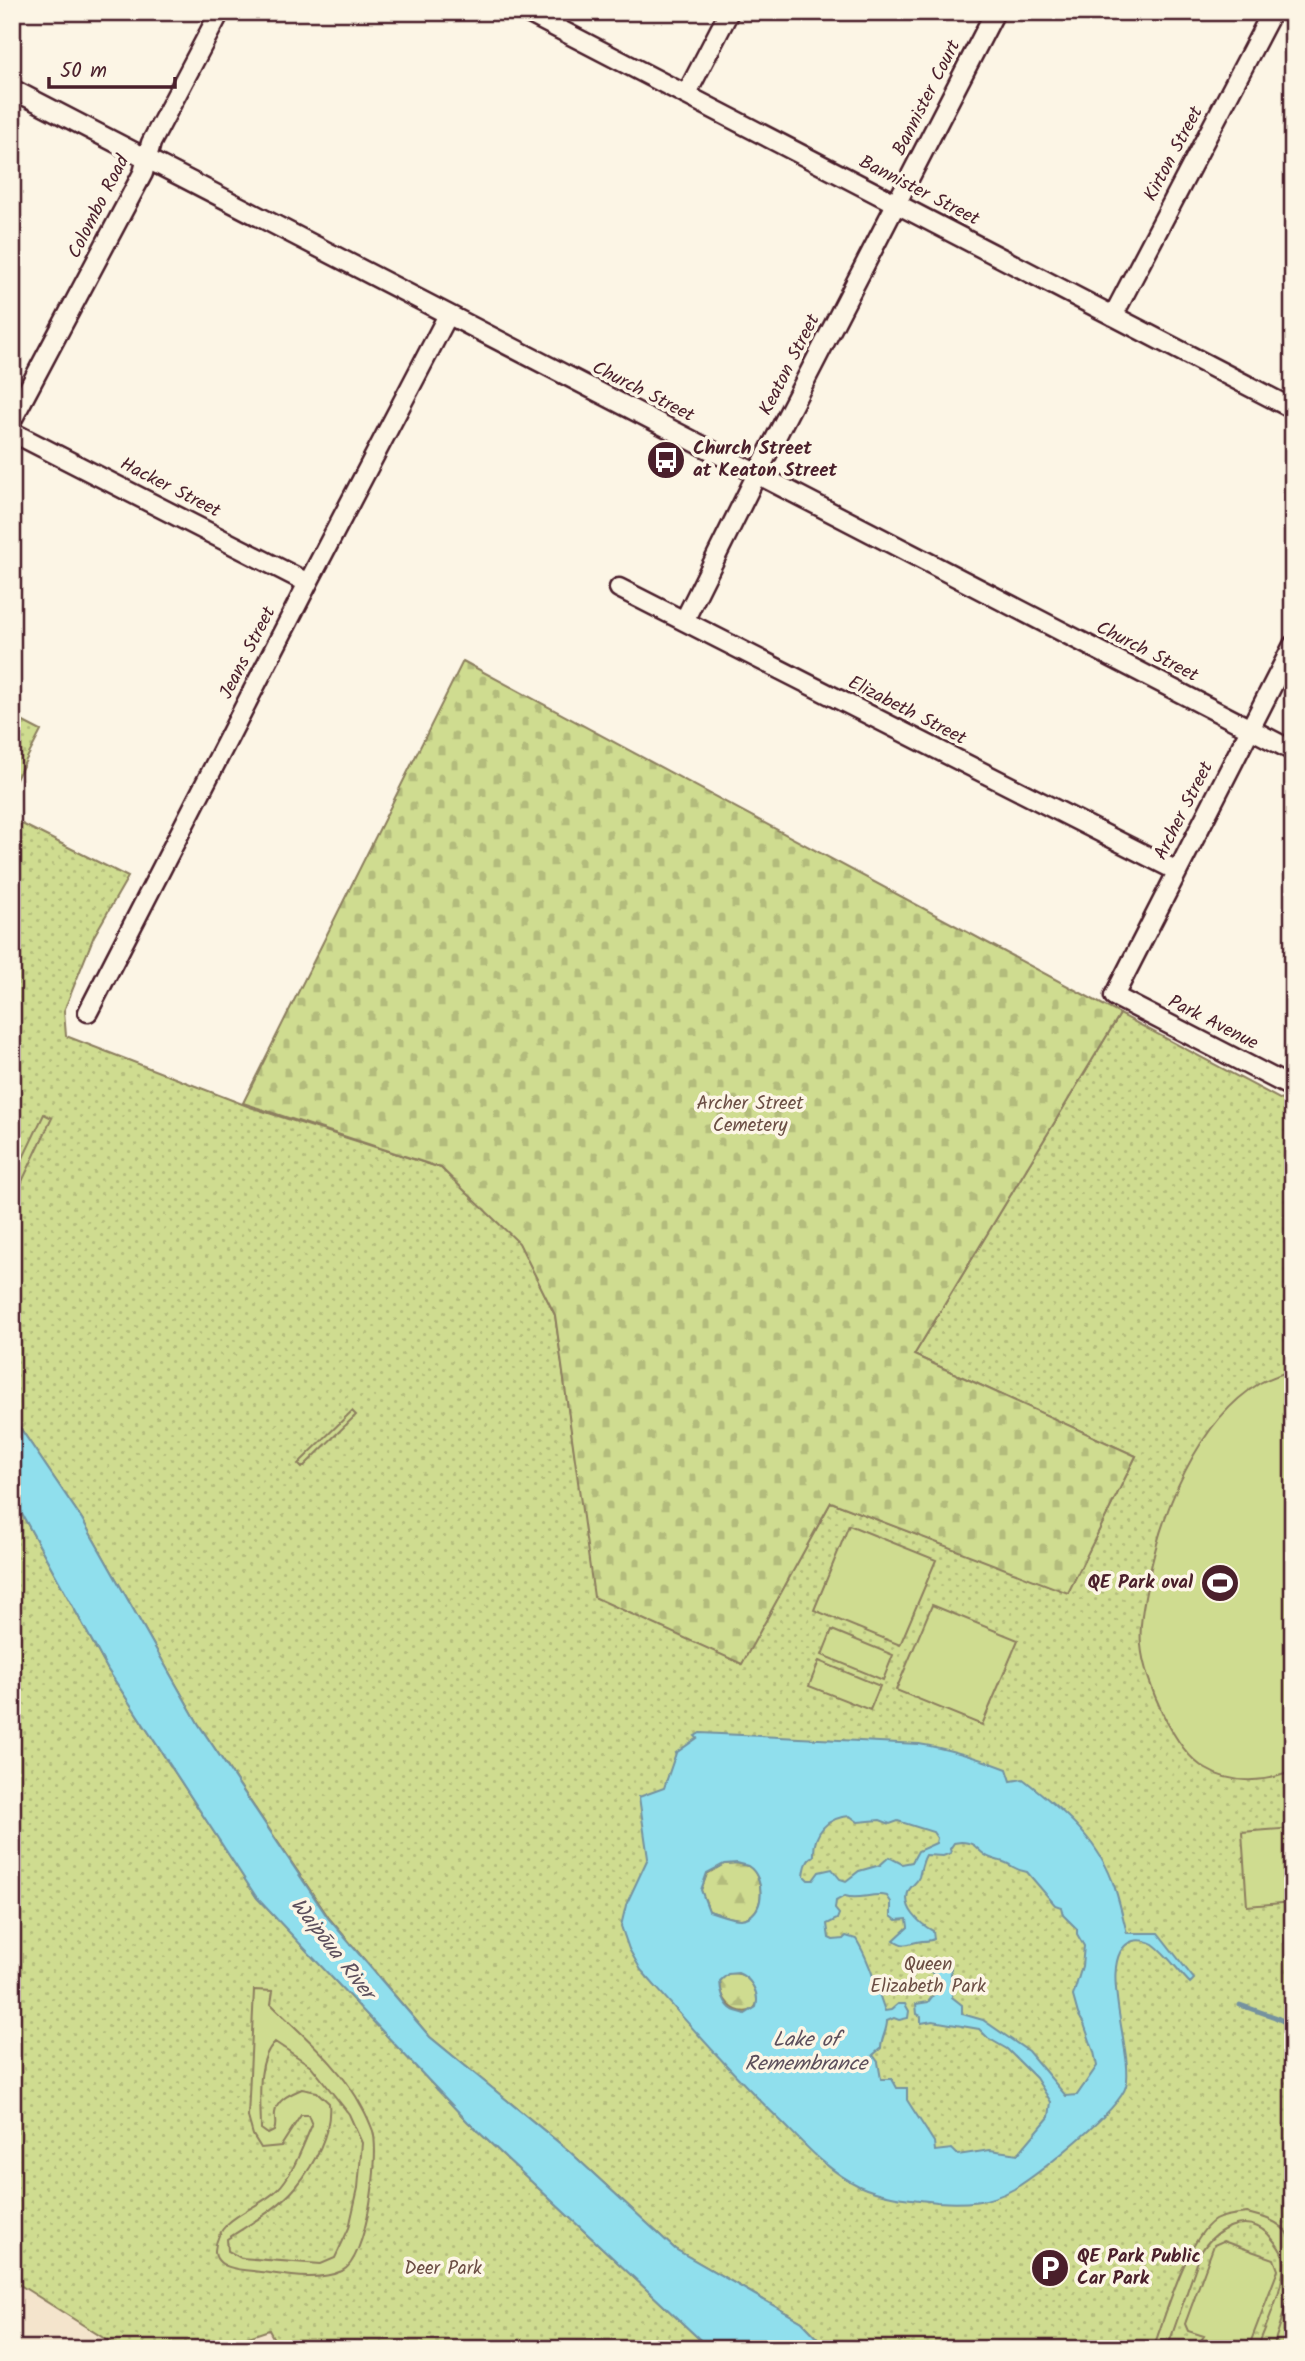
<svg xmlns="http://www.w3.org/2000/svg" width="1305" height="2361" viewBox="0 0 1305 2361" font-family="Kalam,sans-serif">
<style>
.built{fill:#f4e4cc}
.grass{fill:url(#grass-dots);stroke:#8c7e5e;stroke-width:2}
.forest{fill:url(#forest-firs);stroke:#8c7e5e;stroke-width:2}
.cemetery{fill:url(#cemetery-stones);stroke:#8c7e5e;stroke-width:2}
.pitch{fill:#cfdc90;stroke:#8c7e5e;stroke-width:2;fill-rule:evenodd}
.water{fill:#90dfed;stroke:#74929f;stroke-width:2;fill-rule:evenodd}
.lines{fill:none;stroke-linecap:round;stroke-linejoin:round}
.stream{stroke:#74929f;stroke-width:5}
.minor-casing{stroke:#4a1f2b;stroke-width:23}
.minor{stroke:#fcf5e5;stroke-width:18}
.labels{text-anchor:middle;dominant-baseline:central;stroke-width:7;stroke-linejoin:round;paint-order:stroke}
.street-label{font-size:19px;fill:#4a1f2b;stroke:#fcf5e5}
.poi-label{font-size:19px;font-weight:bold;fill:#4a1f2b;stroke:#fcf5e5;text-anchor:start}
.park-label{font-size:19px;fill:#6b4e44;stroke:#fcf5e5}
.water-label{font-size:21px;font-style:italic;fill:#5c4f5c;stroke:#fcf5e5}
</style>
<defs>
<pattern id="grass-dots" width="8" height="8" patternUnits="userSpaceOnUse" patternTransform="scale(1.75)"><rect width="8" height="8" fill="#cfdc90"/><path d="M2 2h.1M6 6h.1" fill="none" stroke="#b3bc7c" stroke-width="1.8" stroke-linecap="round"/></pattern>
<pattern id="forest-firs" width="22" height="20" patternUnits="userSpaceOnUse" patternTransform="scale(1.75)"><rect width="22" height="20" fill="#cfdc90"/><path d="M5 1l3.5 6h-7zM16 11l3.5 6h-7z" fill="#b3bc7c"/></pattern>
<pattern id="cemetery-stones" width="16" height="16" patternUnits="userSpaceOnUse" patternTransform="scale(1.75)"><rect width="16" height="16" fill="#cfdc90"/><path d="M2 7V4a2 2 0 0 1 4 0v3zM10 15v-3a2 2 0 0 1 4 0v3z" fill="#b3bc7c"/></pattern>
</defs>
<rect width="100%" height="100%" fill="#fcf5e5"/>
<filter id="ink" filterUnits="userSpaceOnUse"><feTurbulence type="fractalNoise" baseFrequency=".0143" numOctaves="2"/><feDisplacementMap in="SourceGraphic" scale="14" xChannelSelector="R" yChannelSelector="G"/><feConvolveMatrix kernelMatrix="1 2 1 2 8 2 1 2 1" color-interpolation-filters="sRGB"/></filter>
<g filter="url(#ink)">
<path class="built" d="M12 2280 121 2349H12Z
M269 2330 279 2349H213Z"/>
<path class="grass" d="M12 716 41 731 12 787Z
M12 819 128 877 94 936 64 1011 66 1036 250 1107 441 1168 519 1242 555 1315 575 1457 741 1664 831 1502 1068 1592 1136 1456 914 1355 1120 1014 1293 1106V2349H828L802 2322 675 2249 569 2151 430 2037 329 1918 199 1725 82 1519 12 1416Z
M12 1496 108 1670 257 1898 468 2122 710 2349H279L269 2330 213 2349H121L12 2280Z"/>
<path class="forest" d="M737 1863C741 1864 745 1865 748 1866 766 1877 766 1917 741 1919 730 1919 719 1914 709 1911L701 1890 707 1874 724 1864Z
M728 1973C739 1973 746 1974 752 1984 774 2020 721 2023 720 1981Z"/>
<path class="cemetery" d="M463 661 1120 1014 914 1355 1136 1456 1068 1593 831 1502 742 1664 594 1597 555 1315 519 1243 441 1168 243 1103Z"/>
<path class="pitch" d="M44 1114 52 1118 19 1188 12 1185V1181Z
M1289 1371H1293V1771C1266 1782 1232 1785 1206 1769 1174 1751 1144 1680 1141 1645 1139 1624 1144 1602 1148 1582 1161 1513 1197 1421 1260 1383 1269 1378 1280 1375 1289 1371Z
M352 1411 356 1415 302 1468 298 1464Z
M849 1525 936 1560 900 1645 814 1610Z
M932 1605 1018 1640 982 1725 896 1690Z
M832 1630 893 1655 883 1680 822 1655Z
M819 1661 880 1686 870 1710 809 1686Z
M1293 1828V1902L1247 1906 1242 1832Z
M254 1990 273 1991 271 2004C303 2036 341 2066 362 2107 366 2114 370 2123 373 2131 380 2156 367 2260 342 2271 315 2283 281 2274 253 2271 240 2270 214 2268 215 2250 218 2215 256 2211 277 2190 293 2175 303 2145 312 2125L308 2115H301L281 2146 261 2148 253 2135 248 2117ZM275 2042 311 2066 349 2114 362 2143 358 2188 349 2228 335 2258 321 2264 241 2258 228 2251 227 2239C249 2224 278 2209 296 2187 314 2165 332 2132 329 2103L317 2092 302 2089C291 2094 277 2099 275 2113 274 2120 277 2124 274 2131L268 2134 261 2129C261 2103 255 2061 275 2042Z
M1247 2213C1262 2217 1277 2220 1286 2232 1305 2258 1282 2320 1272 2349H1257C1266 2324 1288 2281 1283 2256 1280 2247 1274 2241 1268 2234 1245 2213 1215 2229 1201 2252L1167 2349H1153C1165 2317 1187 2238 1215 2220 1224 2215 1237 2214 1247 2213Z
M1223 2241 1274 2259 1278 2270 1249 2346 1244 2349H1195L1204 2336 1188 2331 1185 2324 1214 2245Z"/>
<path class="water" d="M12 1416 82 1519 199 1725 328 1918 430 2037 569 2151 675 2249 802 2322 828 2349H710L468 2122 257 1898 108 1670 12 1496Z
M700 1733 919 1744C949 1749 978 1758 1007 1769L1011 1781 1023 1779C1059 1807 1096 1837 1112 1880 1119 1897 1122 1915 1127 1933H1158L1194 1979 1190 1983C1178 1971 1167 1954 1153 1944 1148 1941 1139 1939 1133 1941 1093 1954 1135 2054 1126 2086 1119 2111 1038 2174 1014 2189 990 2203 964 2204 937 2202 911 2199 883 2197 859 2186 828 2171 806 2146 782 2122 732 2074 687 2022 641 1970L629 1949 621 1926 626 1905 648 1858 639 1797 664 1788 676 1753 697 1738 695 1736ZM850 1816 858 1822 880 1820 890 1824 898 1821 933 1832 937 1838 936 1843 918 1851 912 1862 902 1864 889 1857 880 1865 859 1871 846 1881 840 1879 832 1869 819 1872 813 1880H808L804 1876C805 1868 806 1860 814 1856 813 1832 828 1817 850 1816ZM961 1842C976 1843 974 1847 985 1855 992 1860 999 1860 1006 1863 1016 1868 1015 1870 1027 1872L1055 1905 1061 1907 1063 1915 1077 1929V1934L1084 1946 1082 1966 1073 1996 1078 2014 1084 2024 1094 2052 1097 2066 1077 2095 1066 2096 1028 2051 983 2020 962 2014V2005L952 1997 954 1984 951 1980V1966L945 1962 931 1968V1972L939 1979 934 1994 928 2002 916 2004 917 2014 921 2016V2023L933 2021 979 2029 988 2038 1007 2049 1036 2078 1051 2102 1049 2117 1018 2154 990 2150 958 2155 952 2149 935 2151 934 2142 907 2100V2088H897L892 2079H881L878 2062 873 2055 881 2048C881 2038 887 2031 887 2021L894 2018 899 2020 908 2018 909 2011 905 2004H898L891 2010 885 2011C876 1986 870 1962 856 1939L846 1936 843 1939 833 1940 829 1938 827 1924 837 1919 839 1914 835 1909 836 1901 845 1896C859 1901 873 1892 887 1896L891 1902V1916L896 1920 907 1919 908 1927 894 1940C906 1949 910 1942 922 1941 926 1941 930 1941 934 1939L933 1931C920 1924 901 1907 909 1890 912 1885 917 1883 919 1877 921 1869 922 1862 926 1855L943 1856 951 1853 950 1849 954 1843ZM737 1863C741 1864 745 1865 748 1866 766 1877 766 1917 741 1919 730 1919 719 1914 709 1911L701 1890 707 1873 724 1864ZM738 1973C751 1978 760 1993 756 2007L745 2014C742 2012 737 2012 733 2010 724 2005 720 1990 720 1981L728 1974Z"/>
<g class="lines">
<path class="stream" d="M1240 2005 1275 2017 1293 2026"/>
<defs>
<path id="minor" d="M526 12 1293 409
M12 89 1293 751
M686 95 729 12
M1113 316 1272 12
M12 420 143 173 151 143 220 12
M12 432 308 583
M619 588 1177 871
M684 621 757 474 995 12
M1293 645 1114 996 1293 1088
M88 1012 308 583 448 315"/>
</defs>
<use href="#minor" class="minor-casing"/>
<use href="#minor" class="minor"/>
</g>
</g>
<defs>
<symbol id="bus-disc" viewBox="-11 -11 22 22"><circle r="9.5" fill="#4a1f2b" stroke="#fcf5e5"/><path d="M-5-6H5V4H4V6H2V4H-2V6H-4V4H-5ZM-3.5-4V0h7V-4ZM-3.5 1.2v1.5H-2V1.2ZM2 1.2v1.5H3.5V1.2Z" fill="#fff"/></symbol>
<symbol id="stadium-disc" viewBox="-11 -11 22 22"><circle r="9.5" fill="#4a1f2b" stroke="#fcf5e5"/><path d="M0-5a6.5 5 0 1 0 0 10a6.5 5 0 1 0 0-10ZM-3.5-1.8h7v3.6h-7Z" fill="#fff"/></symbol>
<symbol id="parking-disc" viewBox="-11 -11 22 22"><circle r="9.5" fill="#4a1f2b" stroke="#fcf5e5"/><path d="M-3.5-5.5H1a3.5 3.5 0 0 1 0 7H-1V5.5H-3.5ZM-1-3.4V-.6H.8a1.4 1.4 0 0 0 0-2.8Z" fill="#fff"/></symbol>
</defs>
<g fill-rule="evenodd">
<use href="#bus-disc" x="644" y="438" width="44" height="44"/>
<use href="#stadium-disc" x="1198" y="1561" width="44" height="44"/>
<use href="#parking-disc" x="1028" y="2246" width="44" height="44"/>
</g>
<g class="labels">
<g class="street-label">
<text transform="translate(927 98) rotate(-63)">Bannister Court</text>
<text transform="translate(1174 154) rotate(-62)">Kirton Street</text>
<text transform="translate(919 191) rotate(27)">Bannister Street</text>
<text transform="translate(99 207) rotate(-63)">Colombo Road</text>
<text transform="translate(790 365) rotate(-63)">Keaton Street</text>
<text transform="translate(643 392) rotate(27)">Church Street</text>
<text transform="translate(170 488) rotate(27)">Hacker Street</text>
<text transform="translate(1147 652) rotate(27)">Church Street</text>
<text transform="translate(248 653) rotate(-63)">Jeans Street</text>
<text transform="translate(907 711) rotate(27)">Elizabeth Street</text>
<text transform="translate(1184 811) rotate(-63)">Archer Street</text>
<text transform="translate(1213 1023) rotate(27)">Park Avenue</text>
</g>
<g class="poi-label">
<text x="693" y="449">Church Street<tspan x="693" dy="22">at Keaton Street</tspan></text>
<text x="1193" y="1583" text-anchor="end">QE Park oval</text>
<text x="1077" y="2257">QE Park Public<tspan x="1077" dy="22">Car Park</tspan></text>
</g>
<g class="park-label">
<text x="750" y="1104">Archer Street<tspan x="750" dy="22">Cemetery</tspan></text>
<text x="928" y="1965">Queen<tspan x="928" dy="22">Elizabeth Park</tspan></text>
<text x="443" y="2269">Deer Park</text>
</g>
<g class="water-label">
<text transform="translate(332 1949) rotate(52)">Waipōua River</text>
<text x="806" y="2040">Lake of<tspan x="806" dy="24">Remembrance</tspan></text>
</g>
</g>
<rect width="1305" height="2361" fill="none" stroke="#fcf5e5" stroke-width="42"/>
<rect x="21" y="21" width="1263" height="2319" fill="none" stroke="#4a1f2b" stroke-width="2.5" filter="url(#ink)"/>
<path d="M49 77v10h126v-10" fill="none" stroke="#4a1f2b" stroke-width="3.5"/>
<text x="60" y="77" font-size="21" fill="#4a1f2b" stroke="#fcf5e5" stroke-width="5" paint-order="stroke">50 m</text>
</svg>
